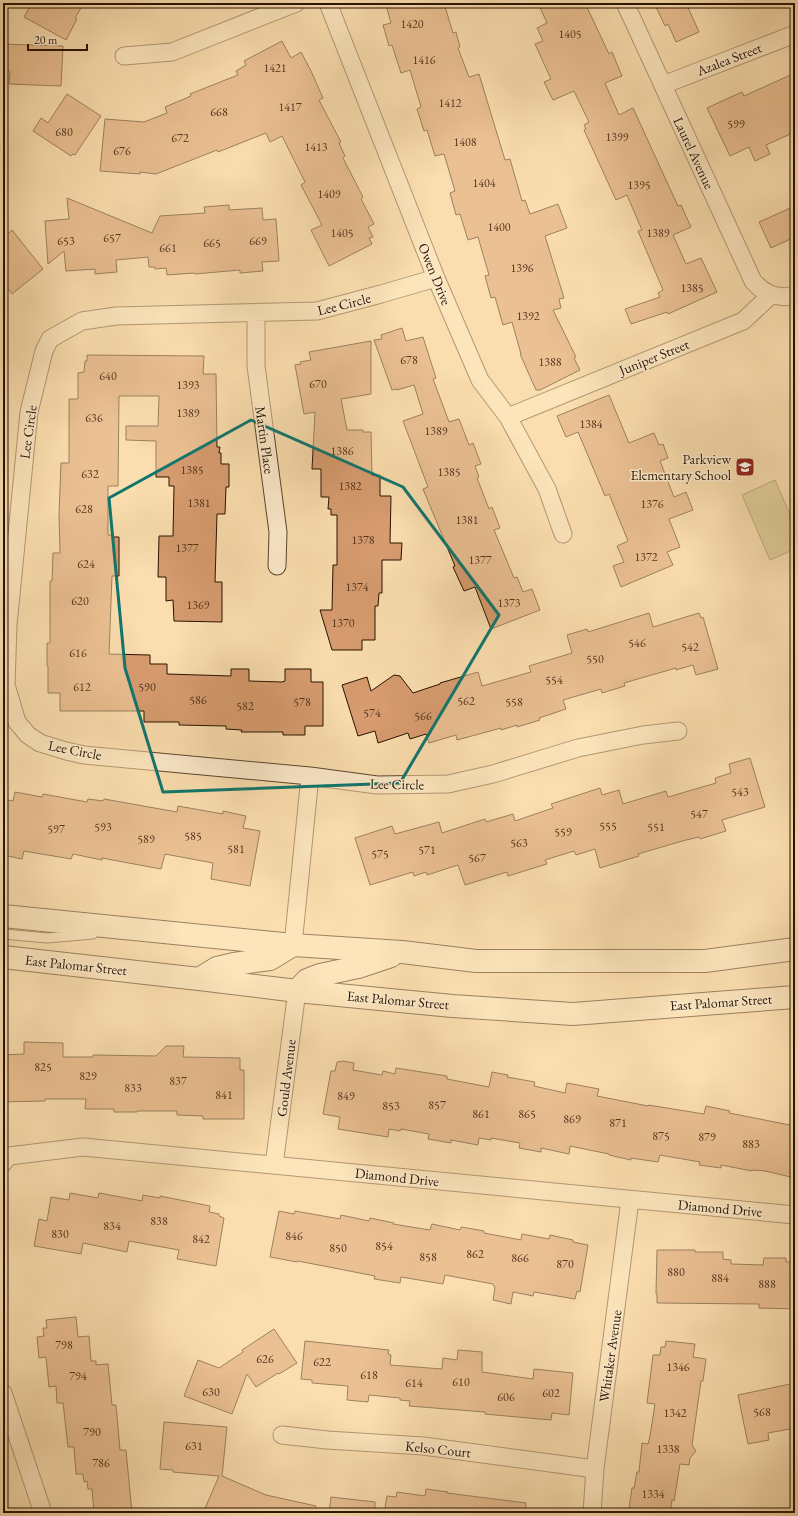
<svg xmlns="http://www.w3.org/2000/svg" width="798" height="1516" viewBox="0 0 798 1516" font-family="'EB Garamond',serif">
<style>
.green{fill:#c6bf85;stroke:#766842}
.building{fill:#d79c6f;stroke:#261200}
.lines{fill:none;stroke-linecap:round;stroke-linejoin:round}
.service-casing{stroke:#5b452c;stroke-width:11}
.minor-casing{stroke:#5b452c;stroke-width:19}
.secondary-casing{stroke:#261200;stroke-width:24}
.service{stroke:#fceacb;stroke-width:9}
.minor{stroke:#fceacb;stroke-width:17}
.secondary{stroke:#fceacb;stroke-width:22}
.marked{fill:none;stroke:#0f766e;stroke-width:3;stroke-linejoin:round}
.labels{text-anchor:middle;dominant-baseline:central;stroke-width:3;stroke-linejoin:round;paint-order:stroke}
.number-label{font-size:12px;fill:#52341c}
.street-label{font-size:14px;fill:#261200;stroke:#fceacb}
.poi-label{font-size:14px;fill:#261200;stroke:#fceacb;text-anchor:end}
</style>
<rect width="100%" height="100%" fill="#fbdeaf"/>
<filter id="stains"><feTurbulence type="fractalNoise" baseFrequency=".005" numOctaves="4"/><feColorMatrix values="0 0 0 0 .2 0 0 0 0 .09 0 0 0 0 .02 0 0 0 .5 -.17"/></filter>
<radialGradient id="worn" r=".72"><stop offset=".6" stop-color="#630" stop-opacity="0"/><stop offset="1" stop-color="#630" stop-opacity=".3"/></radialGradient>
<path class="green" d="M775 480 795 526V549L770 560 742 495Z"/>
<path class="building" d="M32 3H84L75 18 77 19 66 40 24 17Z
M394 3H444L453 33 456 32 460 47 458 48 469 77 479 74 505 160 510 159 522 201 525 200 530 214 558 204 567 228 545 236 564 298 559 299 561 308 553 310 576 357 574 358 580 370 540 390H536L520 354H521L512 322 503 325 495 297 491 298 485 276 489 275 478 237 468 240 460 214 456 215 450 193 455 191 444 154 435 156 427 130 424 131 417 109 421 107 410 70 401 73 392 45 389 46 383 25 391 23 386 5Z
M538 3H585L609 54 612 52 622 76 605 83 619 115 633 108 678 206 681 205 691 227 673 235 686 264 701 258 717 292 668 314 667 312 631 324 625 309 660 297 658 293 663 290 638 231 642 230 627 195 616 200 584 130 586 129 584 125 589 122 574 91 553 100 544 82 551 79 535 44 543 41 537 28 547 23Z
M665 3H686L699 32 676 42 668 24 665 26 656 7Z
M282 41 291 58 301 52 311 71 323 98 319 100 341 142 339 143 345 156 343 158 363 197 361 199 374 224 368 227 373 237 369 238 372 244 329 266 311 230 322 225 301 185 305 182 282 136 270 142 266 133 218 152 217 150 156 174 140 172V174L100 171 105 119 144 122 167 113 165 107 191 96 190 94 238 75 236 71 246 65 244 61Z
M3 44 63 46 61 86 9 84 10 72 3 71Z
M795 73V132L766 145 770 154 755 161 749 147 730 156 707 108 742 92 744 96Z
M67 94 101 116 75 155 73 154 71 156 33 131 41 118 48 123Z
M67 198 152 233 160 216 205 213 204 207 229 205V210L262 208 263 220 276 219 279 261 262 262 263 271 240 273V270L195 274 194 273 167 275 166 268 155 269V267H149L148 257 116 260 117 272 95 274V269L66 271 64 251 48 264 45 221 69 219Z
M795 206V237L771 248 759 222Z
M12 230 43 269 12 294 3 283V238Z
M402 328 406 341 423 337 436 378 433 379 449 422 459 419 469 445 473 443 481 464 475 466 479 477 477 478 489 509 492 507 500 528 494 530 514 578 517 577 523 592 532 589 540 610 491 629 475 587 464 591 453 567 455 566 423 489 428 487 403 421 423 414 414 385 397 390V389L392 390 374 340 382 339 381 335Z
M371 341V394L341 399 347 430H363V432H371L372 475H380V496H391L390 543H402L401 560H382V593H379L378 606H375V640H362V650H332L320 610H332L333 565H337V515H331V509H328L329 497H321V469H312L315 412 304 414 295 365 301 364 300 362 311 360 309 352Z
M87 355 204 356 203 374H216L217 447H220L219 453H221V464H229V487H226L225 514H217L215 582H222V622L174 621 173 600 166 601V577H158L159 536H173L174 486H169V477H156V441L126 440V426H158L159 396H119L118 486H108V535H113V537H119V576H112L109 654 150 655V664H167V674L231 676V669H249V681L282 682 285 681V669H311V682H323V726H305V735H283V732H241L242 730 226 729V726L179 725V722H144V711H60V693H48V666H47V643H50V581H52L53 553H60L59 515 61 463H69V399H78V373L84 372 85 361H87Z
M609 395 629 443 654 433 659 445 663 444 668 458 660 461 674 497 686 492 693 510 669 519 680 547 667 552 673 565 621 587 613 566 624 562 617 546 628 541 609 494 605 496 578 432 566 437 557 416Z
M649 613 653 627 699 613 701 618 703 617 718 669 696 675 693 665 676 670V668L624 683 625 686 602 693 601 689 563 700 566 709 539 718 540 720 517 727V725L501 730V728L457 740 456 735 429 743 426 734 410 739 408 733 378 743 375 731 358 736 342 685 367 677 371 691 394 675 400 676 413 693 440 684V683L478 672 482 686 531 672 529 666 572 653 567 635 587 629 588 632Z
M750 758 765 807 722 820 726 831 700 839 699 837 686 840 638 854 639 856 600 868 595 849 576 855 574 851 545 860 547 864 508 876 507 872 465 885 458 865 427 875 426 872 414 876 413 872 370 885 355 838 392 826 395 834 439 822 442 833 485 819 486 822 513 814 515 821 553 808 551 804 600 788 602 795 619 790 623 804 666 791 668 797 716 783 715 778 731 773 729 764Z
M15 792 42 797 43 794 87 802 88 799 103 801 104 799 177 812 178 806 223 814V811L246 816 243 828 260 831 250 886 211 879 213 863 165 854 161 869 102 858V860L73 854 71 859 24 851 22 859 3 855V799L13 801Z
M24 1042 63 1043V1057H93V1055L156 1056 166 1046H184L183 1057 240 1058V1070H244V1119H203V1116L177 1115V1111H137V1112H114V1109H85L86 1099H45V1101L3 1102V1055L24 1054Z
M343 1061 354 1063 353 1070 382 1075 383 1071 395 1074 396 1068 447 1076V1079L489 1087 492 1072 508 1075 507 1077 535 1082 534 1086 565 1093 567 1083 599 1089 597 1096 648 1106V1105L704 1114 706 1106 730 1111 729 1113 795 1126V1178L765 1171 753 1170 752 1171 721 1165V1168L699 1165 700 1162 660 1155 658 1162 631 1158V1160L609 1155V1154L570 1146 569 1154 541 1148V1152L519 1148 520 1143 491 1138V1140L479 1138 478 1145 451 1140V1143L428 1139 429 1134 401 1129 400 1131 389 1129 388 1137 338 1129 340 1117 323 1114 331 1071H335L337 1062Z
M70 1193 98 1198 99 1193 142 1201 143 1195 160 1198V1196L210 1206 209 1212 219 1214V1216L224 1218 216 1266 177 1259 179 1250 129 1241 127 1252 83 1243 81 1254 34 1246 39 1219 47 1221 51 1197 69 1200Z
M279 1211 294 1214 295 1211 340 1219 341 1215 369 1221 370 1218 394 1223 393 1224 430 1230 432 1224 460 1230 461 1227 484 1231V1233L521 1240 522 1234 549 1239 550 1235 573 1240V1242L588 1245 580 1292 577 1291 575 1299 534 1292 533 1296 513 1292 511 1304 493 1300 495 1288 493 1284 445 1275 443 1284 401 1277 400 1283 374 1279 375 1276 298 1261 297 1262 270 1257Z
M657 1250H695V1252H723V1259L731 1260V1264L763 1265 764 1258H786V1262H795V1309L759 1308V1304L657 1303V1294H656Z
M76 1317 78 1337 89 1336 91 1361H96V1365L108 1364 112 1405H116L120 1450H126L132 1513H94L92 1489H88L87 1481 84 1482 83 1474H76L74 1447H68L63 1403H57L56 1386 49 1387 46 1357 39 1358 37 1337 44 1336 43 1328H47L46 1320Z
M274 1329 297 1363 279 1374 278 1373 256 1387 247 1374 232 1414 184 1396 198 1360 219 1368 243 1352 242 1350Z
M305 1341 389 1350 388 1354 391 1355 390 1365 442 1369 443 1358 457 1360 458 1350 482 1352V1372L533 1379 534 1369 573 1373 569 1415 552 1413 551 1420 495 1415 485 1414V1412L409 1406 410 1401 400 1400V1398L369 1395 368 1402 347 1400 348 1386 312 1383V1380L301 1379Z
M666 1341 695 1344 693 1357 706 1359 703 1381H701L692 1445 696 1451 690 1458 689 1465 680 1464 674 1501 672 1500 670 1513H660L629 1508 632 1488H634L637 1472H639L642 1443 648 1444 650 1436 655 1404 647 1403 653 1355H660L661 1347H665Z
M795 1383V1428L768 1433 769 1440 748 1444 738 1395Z
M164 1422 227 1427 222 1476 266 1495 316 1506 315 1513H203L219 1476 173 1472V1470L160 1469Z
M426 1489 448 1492 447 1493 526 1503 525 1513H384L387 1496 396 1497 397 1492 425 1496Z
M331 1497 375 1502V1513H329Z"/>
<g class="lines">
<defs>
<path id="service" d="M3 934 47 938 93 934"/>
<path id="minor" d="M328 3 436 278 480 380 508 417 547 489 563 534
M625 3 753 281C763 293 778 300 795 295
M124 56 172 52 296 3
M663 85 795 34
M436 278 381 294 317 311 116 316 82 321 50 339 44 351 29 412 8 625 6 685 17 722 28 735 40 743 66 751 84 755 310 776 377 785 448 784 493 774 578 748 643 735 678 731
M256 313V366L278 532 277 566
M508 417 743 321 771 295
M293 945 310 776
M3 1163 9 1156 83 1147 795 1215
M274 1165 297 991
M3 1393 43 1513
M282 1435 327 1440 423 1446 595 1469
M592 1513 595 1469 630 1200"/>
<path id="secondary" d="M3 916 293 945 402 952 476 961H705L795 949
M3 957 199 979 297 991 452 1006 573 1014 795 997
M199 979 217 968 234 964 270 959 293 945
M297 991 307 980 320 975 358 967 391 956"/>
</defs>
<use href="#service" class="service-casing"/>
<use href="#minor" class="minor-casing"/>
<use href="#secondary" class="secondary-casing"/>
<use href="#service" class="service"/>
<use href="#minor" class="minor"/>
<use href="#secondary" class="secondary"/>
</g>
<path d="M0 0H798V1516H0ZM251 420 403 487 499 615 400 783 163 792 125 668 109 498Z" fill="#fbdeaf" fill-opacity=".55" fill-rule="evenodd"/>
<path class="marked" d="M251 420 403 487 499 615 400 783 163 792 125 668 109 498Z"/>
<defs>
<symbol id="school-square" viewBox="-11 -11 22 22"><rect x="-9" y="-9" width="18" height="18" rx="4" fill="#8f2418" stroke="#fceacb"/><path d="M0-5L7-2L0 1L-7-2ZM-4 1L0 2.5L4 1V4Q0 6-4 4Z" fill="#fff"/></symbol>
</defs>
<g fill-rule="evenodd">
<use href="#school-square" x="734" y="456" width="22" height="22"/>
</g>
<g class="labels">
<g class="number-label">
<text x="412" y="24">1420</text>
<text x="570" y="34">1405</text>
<text x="424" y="60">1416</text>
<text x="275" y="68">1421</text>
<text x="450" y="103">1412</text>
<text x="290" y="107">1417</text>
<text x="219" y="112">668</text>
<text x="736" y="124">599</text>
<text x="64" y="132">680</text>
<text x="617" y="137">1399</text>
<text x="180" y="138">672</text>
<text x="465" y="142">1408</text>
<text x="316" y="147">1413</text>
<text x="122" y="151">676</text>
<text x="484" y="183">1404</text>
<text x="639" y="185">1395</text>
<text x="329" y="194">1409</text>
<text x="499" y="227">1400</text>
<text x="342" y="233">1405</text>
<text x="658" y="233">1389</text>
<text x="112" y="238">657</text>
<text x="66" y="241">653</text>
<text x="258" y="241">669</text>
<text x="212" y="243">665</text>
<text x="168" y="248">661</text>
<text x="522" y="268">1396</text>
<text x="692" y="288">1385</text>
<text x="528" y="316">1392</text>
<text x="409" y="360">678</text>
<text x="550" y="362">1388</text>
<text x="108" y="376">640</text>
<text x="318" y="384">670</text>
<text x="188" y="385">1393</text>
<text x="188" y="413">1389</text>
<text x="94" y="418">636</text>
<text x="591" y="424">1384</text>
<text x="436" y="431">1389</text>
<text x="342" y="451">1386</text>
<text x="192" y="470">1385</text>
<text x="449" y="472">1385</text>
<text x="90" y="474">632</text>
<text x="350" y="486">1382</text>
<text x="199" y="503">1381</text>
<text x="652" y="504">1376</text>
<text x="84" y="509">628</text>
<text x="467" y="520">1381</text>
<text x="363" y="540">1378</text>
<text x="187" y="548">1377</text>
<text x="646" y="557">1372</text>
<text x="480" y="560">1377</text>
<text x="86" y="564">624</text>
<text x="357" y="587">1374</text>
<text x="80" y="601">620</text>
<text x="509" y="603">1373</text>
<text x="198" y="605">1369</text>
<text x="343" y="623">1370</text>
<text x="637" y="643">546</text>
<text x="690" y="647">542</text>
<text x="78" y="653">616</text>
<text x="595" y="659">550</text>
<text x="554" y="680">554</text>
<text x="82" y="687">612</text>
<text x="147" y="687">590</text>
<text x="198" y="700">586</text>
<text x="466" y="701">562</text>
<text x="302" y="702">578</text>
<text x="514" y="702">558</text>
<text x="245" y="706">582</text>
<text x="372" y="713">574</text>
<text x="423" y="716">566</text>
<text x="740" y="792">543</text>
<text x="699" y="814">547</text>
<text x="608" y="826">555</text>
<text x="103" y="827">593</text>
<text x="656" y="827">551</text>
<text x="56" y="829">597</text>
<text x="563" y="832">559</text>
<text x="193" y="836">585</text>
<text x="146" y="839">589</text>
<text x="519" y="843">563</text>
<text x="236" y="849">581</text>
<text x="427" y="850">571</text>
<text x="380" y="854">575</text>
<text x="477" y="858">567</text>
<text x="43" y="1067">825</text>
<text x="88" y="1076">829</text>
<text x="178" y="1081">837</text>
<text x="133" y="1088">833</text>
<text x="224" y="1095">841</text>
<text x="346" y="1096">849</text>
<text x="437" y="1105">857</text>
<text x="391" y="1106">853</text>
<text x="481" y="1114">861</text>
<text x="527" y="1114">865</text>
<text x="572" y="1119">869</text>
<text x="618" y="1123">871</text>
<text x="661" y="1136">875</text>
<text x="707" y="1137">879</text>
<text x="751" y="1144">883</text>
<text x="159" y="1221">838</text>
<text x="112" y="1226">834</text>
<text x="60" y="1234">830</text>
<text x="294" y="1236">846</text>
<text x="201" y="1239">842</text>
<text x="384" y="1246">854</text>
<text x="338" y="1248">850</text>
<text x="475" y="1254">862</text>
<text x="428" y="1257">858</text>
<text x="520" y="1258">866</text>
<text x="565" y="1264">870</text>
<text x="676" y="1272">880</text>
<text x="720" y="1278">884</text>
<text x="767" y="1284">888</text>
<text x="64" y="1345">798</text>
<text x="265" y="1359">626</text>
<text x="322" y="1362">622</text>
<text x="678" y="1367">1346</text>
<text x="369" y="1375">618</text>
<text x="78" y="1376">794</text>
<text x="461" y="1382">610</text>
<text x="414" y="1383">614</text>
<text x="211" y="1392">630</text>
<text x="551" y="1393">602</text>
<text x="506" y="1397">606</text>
<text x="762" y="1412">568</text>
<text x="675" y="1413">1342</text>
<text x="92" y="1432">790</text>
<text x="194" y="1446">631</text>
<text x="668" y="1449">1338</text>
<text x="101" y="1463">786</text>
<text x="653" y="1494">1334</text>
</g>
<g class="street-label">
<text transform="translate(729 59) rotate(-21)">Azalea Street</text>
<text transform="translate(694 153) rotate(65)">Laurel Avenue</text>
<text transform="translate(435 274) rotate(68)">Owen Drive</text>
<text transform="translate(344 304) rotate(-14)">Lee Circle</text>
<text transform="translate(654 357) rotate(-22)">Juniper Street</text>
<text transform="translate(28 432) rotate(-82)">Lee Circle</text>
<text transform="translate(265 440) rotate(82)">Martin Place</text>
<text transform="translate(75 750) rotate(11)">Lee Circle</text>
<text transform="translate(397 784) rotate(1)">Lee Circle</text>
<text transform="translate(76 965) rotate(6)">East Palomar Street</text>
<text transform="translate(398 1000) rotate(5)">East Palomar Street</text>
<text transform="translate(721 1002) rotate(-4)">East Palomar Street</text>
<text transform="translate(286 1078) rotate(-83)">Gould Avenue</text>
<text transform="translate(397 1177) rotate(6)">Diamond Drive</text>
<text transform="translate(720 1208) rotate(5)">Diamond Drive</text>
<text transform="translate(610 1356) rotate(-82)">Whitaker Avenue</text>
<text transform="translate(438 1449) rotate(6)">Kelso Court</text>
</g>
<g class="poi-label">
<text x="731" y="459">Parkview<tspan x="731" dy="16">Elementary School</tspan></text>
</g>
</g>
<rect width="798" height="1516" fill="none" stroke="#fbdeaf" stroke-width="16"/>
<rect x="4" y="4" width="790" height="1508" fill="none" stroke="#261200" stroke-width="2"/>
<rect x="8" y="8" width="782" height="1500" fill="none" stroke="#261200"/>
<path d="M28 44v6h59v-6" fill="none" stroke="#261200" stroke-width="2"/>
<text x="34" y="44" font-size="12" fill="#261200" stroke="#fceacb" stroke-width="3" paint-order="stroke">20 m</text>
<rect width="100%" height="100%" filter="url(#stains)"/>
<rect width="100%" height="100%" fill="url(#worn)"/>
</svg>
